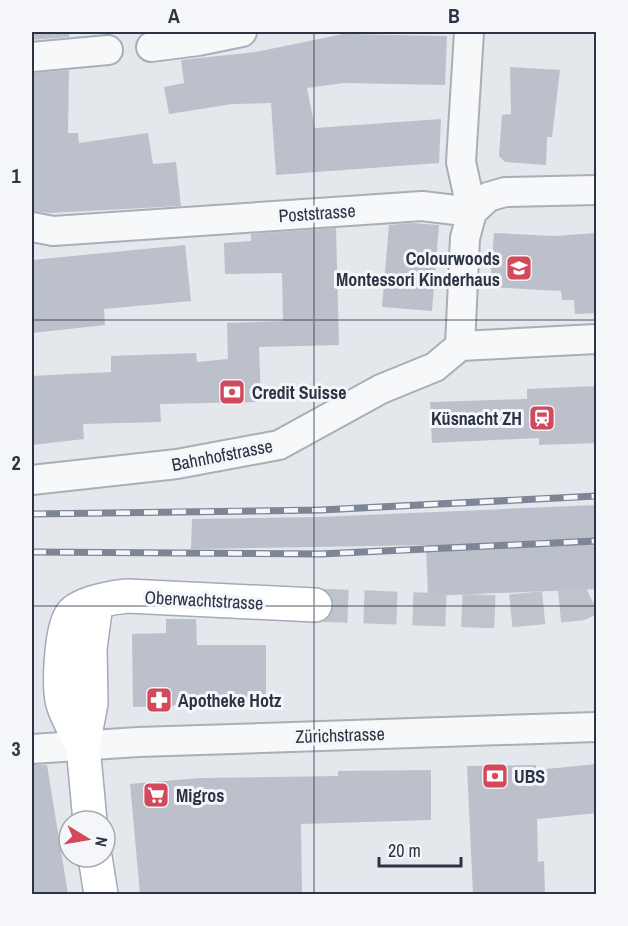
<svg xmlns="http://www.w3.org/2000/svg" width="628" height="926" viewBox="0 0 628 926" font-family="'Archivo Narrow',sans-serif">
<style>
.building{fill:#bbc0ca}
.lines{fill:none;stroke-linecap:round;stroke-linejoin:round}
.major-tunnel{stroke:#bfc3cb;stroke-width:33;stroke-dasharray:33 16;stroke-linecap:butt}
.minor-casing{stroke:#a9aeb7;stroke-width:32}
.major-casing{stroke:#a3abb8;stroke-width:36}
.minor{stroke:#f7f8fa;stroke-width:28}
.major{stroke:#fff;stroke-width:33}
.rail-casing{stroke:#7d8696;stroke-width:7}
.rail{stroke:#f4f6f9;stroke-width:4.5;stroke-dasharray:14;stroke-linecap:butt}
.grid{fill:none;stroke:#2b3445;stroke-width:1.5;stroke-opacity:0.55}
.labels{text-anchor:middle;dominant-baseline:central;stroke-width:6;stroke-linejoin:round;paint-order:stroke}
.street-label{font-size:18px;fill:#2b3445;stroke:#f4f6f9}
.poi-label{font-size:18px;font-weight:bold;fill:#2b3445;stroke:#f4f6f9;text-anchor:start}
.neatline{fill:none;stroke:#2b3445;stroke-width:2}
.grid-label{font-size:20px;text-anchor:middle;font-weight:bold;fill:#2b3445}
</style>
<rect width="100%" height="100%" fill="#e4e7ec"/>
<path class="building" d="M32 32H69V37L32 40Z
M343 34 447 36 445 85 344 83 307 88 315 128 441 119 439 163 276 175 271 103 232 104 169 114 164 87 184 83 181 60 256 52Z
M510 67 560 70 552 137H547L546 165 505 162 499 156 502 115 511 114Z
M69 70 68 133H78L79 143 148 133 153 164 176 162 181 206 49 213 32 211V73Z
M412 223 439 225 432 311 382 307 389 225Z
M336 228 339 345 259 347 261 402 160 404 161 422 83 424 84 439 32 445V376L111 372V356L196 353 197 362 228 359 227 323 283 321 282 273 225 274 224 243 251 241V234Z
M494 233 555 236 597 233V313L575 314 574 300H562L561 291 490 287Z
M185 245 191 301 104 309 105 325 32 333V260Z
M597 386V443L539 445V438L432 443 430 402 527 399V389Z
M597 505V589L428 596 426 545 191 549 192 519 320 517Z
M166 619H196L197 645H266V703L133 707 132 634 166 633Z
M597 764V813L537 819 538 862 544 861 545 894H473L467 766 536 765V770Z
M32 765H47L68 894H32Z
M431 770V820L301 824 302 894H140L130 784 199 778 338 776V771Z"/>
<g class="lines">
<path class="major-tunnel" d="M315 605 499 612 580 604 596 596"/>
<defs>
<path id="minor" d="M151 47 198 41 242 32
M32 57 108 50
M32 227 53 231 422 206 472 212 488 197 505 192 596 190
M460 346 465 238 472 212 461 162 469 32
M460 346 596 339
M32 480 177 464 279 445 381 389 435 367 460 346
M32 749 138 742 596 727"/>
<path id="major" d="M83 746C76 732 67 718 63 704 58 688 61 626 72 614 81 603 114 597 128 596L315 605
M90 821 83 746 91 703 90 648 96 604
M95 857 101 894"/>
</defs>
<use href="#minor" class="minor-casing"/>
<use href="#major" class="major-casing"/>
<use href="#minor" class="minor"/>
<use href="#major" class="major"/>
<defs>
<path id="rail" d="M32 514 321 510 596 496
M32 552 320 554 596 541"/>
</defs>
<use href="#rail" class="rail-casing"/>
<use href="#rail" class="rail"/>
</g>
<path class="grid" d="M314 32V894M32 320H596M32 606H596"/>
<defs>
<symbol id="school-square" viewBox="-11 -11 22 22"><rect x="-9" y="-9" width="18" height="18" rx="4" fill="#d1495b" stroke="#f4f6f9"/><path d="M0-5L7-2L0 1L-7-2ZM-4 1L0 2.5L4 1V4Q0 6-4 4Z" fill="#fff"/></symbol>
<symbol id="bank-square" viewBox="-11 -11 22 22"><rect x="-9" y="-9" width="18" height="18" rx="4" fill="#d1495b" stroke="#f4f6f9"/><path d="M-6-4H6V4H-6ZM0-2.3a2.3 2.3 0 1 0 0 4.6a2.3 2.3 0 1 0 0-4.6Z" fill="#fff"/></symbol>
<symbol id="station-square" viewBox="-11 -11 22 22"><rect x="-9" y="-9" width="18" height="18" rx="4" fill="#d1495b" stroke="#f4f6f9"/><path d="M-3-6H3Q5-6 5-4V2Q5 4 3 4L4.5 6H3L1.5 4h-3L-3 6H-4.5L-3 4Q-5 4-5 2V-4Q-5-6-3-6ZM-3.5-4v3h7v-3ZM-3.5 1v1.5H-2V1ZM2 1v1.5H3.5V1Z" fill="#fff"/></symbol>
<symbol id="pharmacy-square" viewBox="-11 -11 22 22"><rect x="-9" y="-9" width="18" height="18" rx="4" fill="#d1495b" stroke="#f4f6f9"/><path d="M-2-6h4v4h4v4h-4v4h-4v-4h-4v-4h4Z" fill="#fff"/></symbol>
<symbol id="supermarket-square" viewBox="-11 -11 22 22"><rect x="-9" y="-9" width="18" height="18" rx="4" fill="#d1495b" stroke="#f4f6f9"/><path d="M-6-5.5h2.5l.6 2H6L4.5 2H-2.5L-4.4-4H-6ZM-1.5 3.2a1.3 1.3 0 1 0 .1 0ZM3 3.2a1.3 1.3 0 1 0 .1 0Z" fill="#fff"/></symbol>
</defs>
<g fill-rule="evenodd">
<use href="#school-square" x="504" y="253" width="30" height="30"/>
<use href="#bank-square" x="217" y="377" width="30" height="30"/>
<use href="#station-square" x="527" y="403" width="30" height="30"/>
<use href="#pharmacy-square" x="144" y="685" width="30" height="30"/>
<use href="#bank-square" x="480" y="761" width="30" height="30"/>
<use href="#supermarket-square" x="141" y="780" width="30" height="30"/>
</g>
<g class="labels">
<g class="street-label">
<text transform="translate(317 213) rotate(-4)">Poststrasse</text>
<text transform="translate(222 455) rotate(-11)">Bahnhofstrasse</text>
<text transform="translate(204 600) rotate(3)">Oberwachtstrasse</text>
<text transform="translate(340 735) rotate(-2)">Zürichstrasse</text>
</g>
<g class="poi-label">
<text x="500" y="258" text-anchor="end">Colourwoods<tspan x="500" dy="21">Montessori Kinderhaus</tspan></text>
<text x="252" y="392">Credit Suisse</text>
<text x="522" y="418" text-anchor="end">Küsnacht ZH</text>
<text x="178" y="700">Apotheke Hotz</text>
<text x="514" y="776">UBS</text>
<text x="176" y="795">Migros</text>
</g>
</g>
<rect width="628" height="926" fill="none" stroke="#f4f6f9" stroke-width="66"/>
<g transform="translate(87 839) rotate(101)"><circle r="28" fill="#f4f6f9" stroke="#a4a8b1" stroke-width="1.5"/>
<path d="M0-4.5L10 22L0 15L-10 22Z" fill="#d1495b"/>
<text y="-9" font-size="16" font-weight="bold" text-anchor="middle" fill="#2b3445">N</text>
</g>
<path d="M379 857v9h82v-9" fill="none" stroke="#2b3445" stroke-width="3"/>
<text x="388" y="857" font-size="18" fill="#2b3445" stroke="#f4f6f9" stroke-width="4.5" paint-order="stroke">20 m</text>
<rect x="33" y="33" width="562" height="860" class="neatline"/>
<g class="grid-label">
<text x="174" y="23">A</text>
<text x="454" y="23">B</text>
<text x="16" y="183">1</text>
<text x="16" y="470">2</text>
<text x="16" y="756">3</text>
</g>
</svg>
